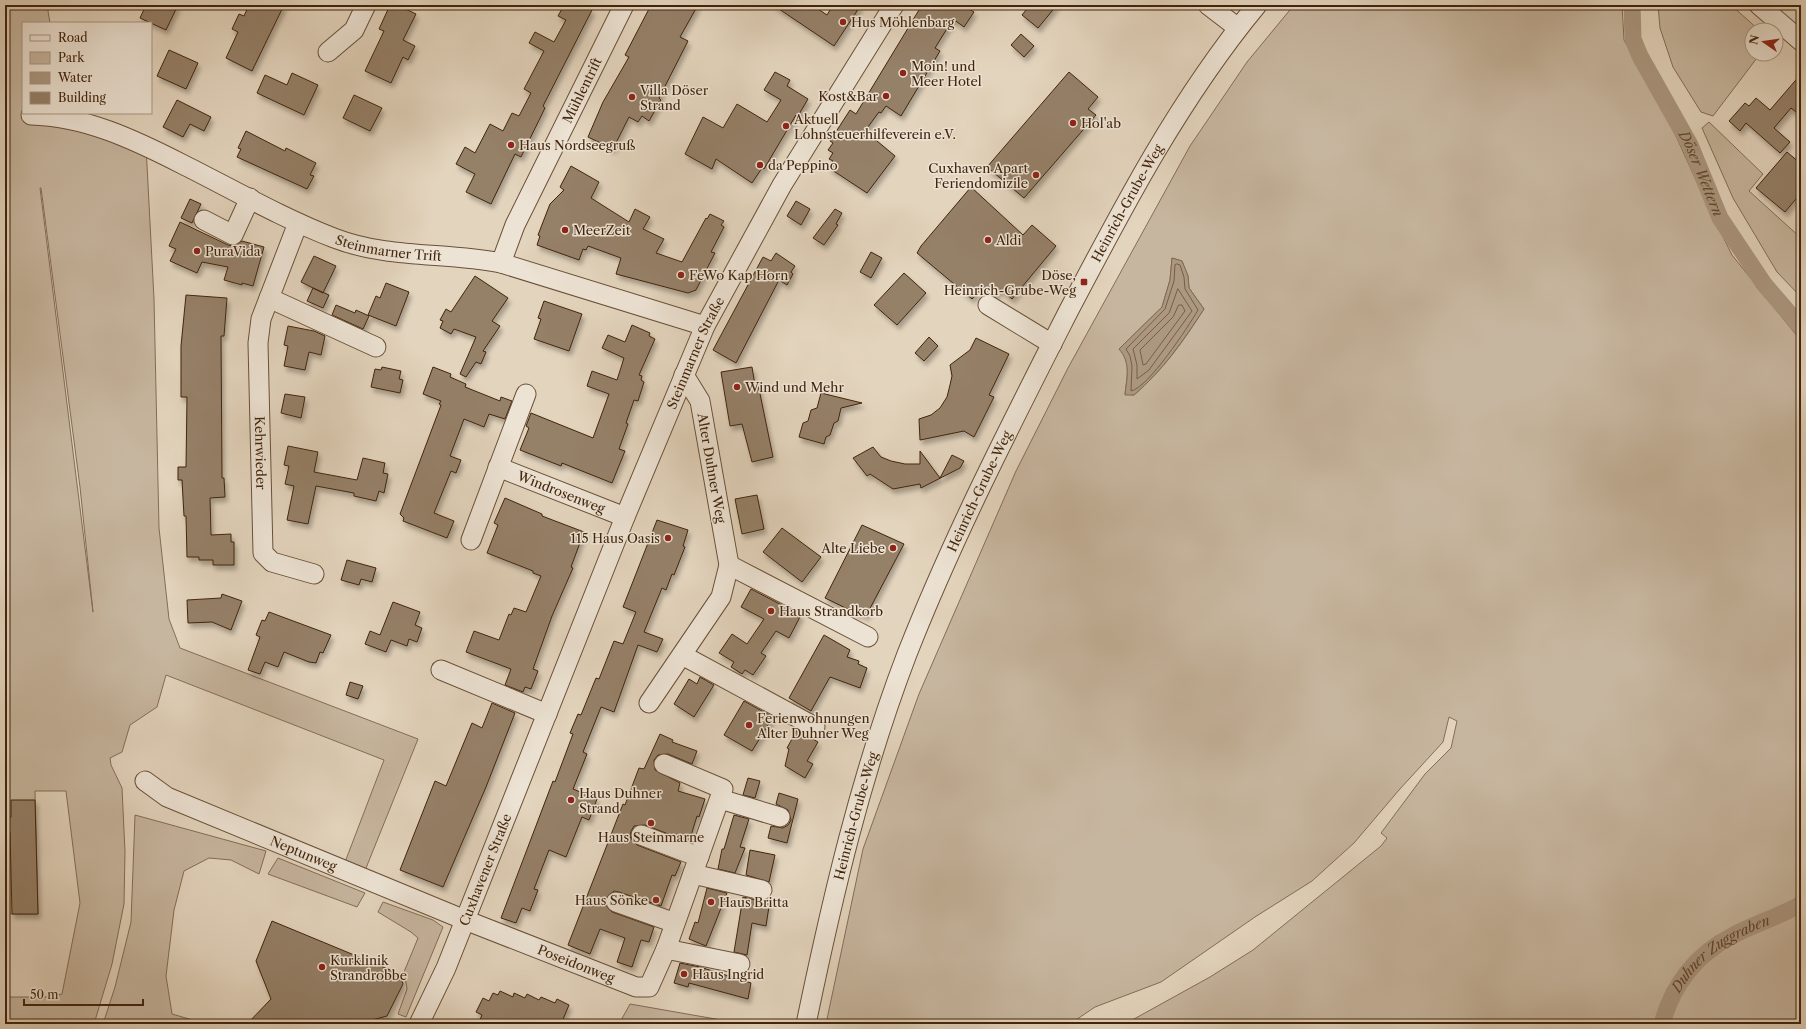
<svg xmlns="http://www.w3.org/2000/svg" width="1806" height="1029" viewBox="0 0 1806 1029" font-family="'Libre Caslon Text',serif">
<style>
.green{fill:#c7b69f;stroke:#846d56;fill-rule:evenodd}
.water{fill:#ac9881;stroke:#816a52}
.lines{fill:none;stroke-linecap:round;stroke-linejoin:round}
.shore{stroke:#765e46;stroke-width:1}
.canal{stroke:#ac9881;stroke-width:17}
.building{fill:#958068;stroke:#41240c;filter:url(#shadow)}
.minor-casing{stroke:#6a5038;stroke-width:21}
.minor{stroke:#ede3d4;stroke-width:19}
.poi-dot{fill:#8f2418;stroke:#ede3d4;stroke-width:1.5}
.labels{text-anchor:middle;dominant-baseline:central;stroke-width:3;stroke-linejoin:round;paint-order:stroke}
.poi-label{font-size:13px;fill:#41240c;stroke:#ede3d4;text-anchor:start}
.street-label{font-size:13px;fill:#41240c;stroke:#ede3d4}
.water-label{font-size:14px;font-style:italic;fill:#61472f;stroke:#ede3d4}
</style>
<defs>
<filter id="shadow"><feDropShadow dx="2.5" dy="4.5" stdDeviation="2" flood-color="#0004"/></filter>
</defs>
<rect width="100%" height="100%" fill="#e3d4bd"/>
<filter id="stains"><feTurbulence type="fractalNoise" baseFrequency=".005" numOctaves="4"/><feColorMatrix values="0 0 0 0 .2 0 0 0 0 .09 0 0 0 0 .02 0 0 0 .5 -.17"/></filter>
<radialGradient id="worn" r=".72"><stop offset=".6" stop-color="#630" stop-opacity="0"/><stop offset="1" stop-color="#630" stop-opacity=".3"/></radialGradient>
<path class="green" d="M5 5H47L50 23H23V113L146 146 154 299 159 528 169 619 180 648 418 739 362 878 342 870 384 760 166 675 157 707 130 725 122 752 110 758 111 765 122 788 125 852 124 904 112 964 94 1024H5V997H48L62 994 80 903 66 791H35L38 914H5ZM41 188 80 487 93 612 40 188Z
M1294 5H1622L1624 40 1670 123 1706 202 1732 255 1801 341V897L1723 935 1694 954 1667 989 1654 1024H1125L1210 977 1253 950 1381 846 1387 838 1381 833 1425 774 1451 748 1457 721 1449 717 1443 742 1399 790 1354 843 1312 881 1255 917 1161 982 1095 1007 1070 1024H826L863 849 919 694 1016 471 1068 368 1190 146 1247 62ZM1172 258 1182 261 1188 276 1189 288 1204 309C1183 342 1163 370 1134 395L1125 394C1127 375 1131 365 1120 348L1162 307 1170 280Z
M1658 5H1731L1759 30H1752V54H1760L1713 116 1701 112 1673 67 1660 28Z
M1709 122 1763 174 1749 191 1801 238V297L1777 272 1733 198 1702 128Z
M135 815 266 851 259 874 231 860 209 858 184 871 174 910 166 976 172 1014 196 1021 198 1024H103L115 987 131 922Z
M278 858 365 893 357 907 268 874Z
M383 902 433 920 443 927 406 1017 398 1014 407 989 404 972 418 938 411 932 378 912Z
M1801 909V1024H1670L1672 1013 1690 976 1738 938Z
M630 1004 744 1024H619Z"/>
<path class="water" d="M1172 258 1182 261 1188 276 1189 288 1204 309C1183 341 1163 370 1134 395H1125C1127 377 1131 363 1119 349L1162 307 1170 280Z"/>
<g class="lines">
<path class="shore" d="M1177 264 1180 265 1184 277 1185 289 1198 310C1188 327 1149 387 1131 391L1132 366 1130 356 1126 349 1165 309 1174 281 1175 265Z
M1178 289 1192 311 1149 370 1137 379V365L1133 349 1169 313Z
M1179 305H1182L1185 311 1146 364 1143 365 1140 350 1173 317Z"/>
<g class="canal">
<path id="s1" d="M1632 5 1633 39 1640 56 1690 145 1720 218 1764 284 1801 327"/>
<path id="s2" d="M1662 1024C1672 986 1696 954 1732 936 1754 924 1779 917 1801 904"/>
</g>
</g>
<path class="building" d="M146 5H178L166 30 140 18Z
M249 5H284L252 71 226 58 238 32 232 29 239 14 244 16Z
M390 5H397L416 14 403 40 415 46 408 60 403 57 391 83 365 71 384 31 379 29Z
M564 5H582L592 10 543 106 545 108 521 157 515 154 491 204 466 192 475 174 456 164 465 147 475 153 490 124 503 131 512 113 519 116 531 93 524 89 544 51 529 43 535 32 554 42 566 20 558 16Z
M651 5H698L680 37 688 41 659 98 661 100 649 121 642 116 638 122 629 117 613 149 588 137 603 102 629 57 625 55Z
M773 5H812L827 15 833 5H861L834 46Z
M922 5H963L974 12 964 27 953 19 935 48 940 51 901 116 886 106 881 113 879 112 865 131 895 156 867 193 829 168 833 161 829 159 833 153 828 150 833 143 830 141 850 110 856 114Z
M1030 5H1057L1038 28 1022 15Z
M1021 34 1034 46 1024 57 1011 45Z
M169 50 198 63 186 89 157 76Z
M775 72 790 80 787 86 808 99 798 116 796 115 764 169 762 168 752 183 716 159 712 169 685 154 703 117 723 128 737 104 767 122 781 100 764 90Z
M1069 72 1098 97 1088 109 1096 115 1024 198 987 167Z
M292 73 318 85 304 115 257 93 265 75 287 85Z
M1801 74V116L1791 108 1774 128 1790 142 1780 153 1746 123 1740 131 1729 121 1745 103 1749 106 1756 98 1770 110Z
M354 95 382 108 370 131 343 118Z
M177 100 211 117 204 131 190 124 183 137 163 127Z
M246 131 285 151 286 148 316 163 310 175 314 176 307 189 237 157 241 149 238 148Z
M1787 152 1801 164V193L1785 212 1756 188Z
M571 166 599 182 591 198 629 222 635 209 650 217 643 229 664 239 656 253 682 262 706 218 707 219 710 214 724 221 721 225 724 227 711 252 715 253 696 290 688 293 616 274 621 258 588 246 586 250 583 249 579 260 537 245 540 236 538 235 550 204 564 190 560 187Z
M971 187 1023 235 1032 225 1056 246 1012 299 1000 289 995 296 985 295 980 290 972 299 917 253 921 246Z
M190 199 201 204 192 223 181 218Z
M796 201 810 209 801 225 787 216Z
M835 209 842 213 836 224 838 225 824 245 813 238Z
M180 222 228 245 234 246 242 241 264 247 253 286 242 283V285L224 280 228 267 202 262 197 273 170 261 176 249 169 246Z
M871 252 882 258 871 278 860 272Z
M776 253 795 266 791 272 793 274 787 285 779 280 736 363 713 350 763 257 771 261Z
M314 256 336 266 323 293 301 282Z
M904 273 926 293 897 325 874 305Z
M475 276 508 298 492 321 500 326 483 351 486 352 481 364 476 362 466 377 460 374 476 337 454 329 451 334 440 328 443 321 440 320 446 309 451 312Z
M386 283 409 292 396 326 368 315 376 296 380 298Z
M313 288 329 295 323 308 307 301Z
M186 295 227 298 224 336H221L222 478H224L225 497 210 498 211 535 231 534V542H234V565H213V560H199V557H187L186 516H184L182 480H178V467H186L187 397H181V346Z
M544 301 582 314 569 351 534 339 541 319 538 318Z
M336 305 355 313 356 310 369 316 363 329 332 315Z
M632 325 650 333 649 336 655 339 639 375 642 376 641 380 644 382 638 401 634 400 626 423 628 424 619 449 625 451 612 483 562 463 561 466 520 450 529 428 526 426 531 413 593 438 609 394 587 386 592 371 617 380 624 358 602 348 608 335 625 342Z
M288 326 314 331 325 336 321 355 309 352 305 370 284 366 288 346 284 345Z
M929 337 938 346 924 361 915 353Z
M976 338 1009 354 989 395 994 397 974 437 964 431 920 440 919 419 931 415 940 408 947 397 950 385 952 376 950 365 970 350Z
M382 367 401 371 399 379 403 380 400 393 371 387 375 369 381 370Z
M433 367 451 374 450 377 466 384 465 387 500 401 501 397 512 401 505 419 489 414 484 427 464 419 450 456 461 460 456 473 451 471 434 513 454 521 447 538 403 521 404 518 400 514 441 405 439 404 441 401 423 394Z
M752 367 755 385 758 384 773 457 752 462 742 424 730 426 721 372Z
M821 393 862 403 841 408 838 421 834 423 830 435 826 437 824 444 799 437 803 423 808 421 811 410 817 408Z
M285 394 305 397 301 418 281 413Z
M288 446 318 452 314 472 357 480 363 458 385 463 383 473 388 474 384 493 379 491 376 501 354 496V493L316 486 308 524 287 520 294 486 285 484 289 466 284 465Z
M873 447 881 457 891 461 905 464H920V451L940 478 952 455 964 461 960 468 921 488 920 484 893 489 870 474 867 476 853 458Z
M757 495 764 529 742 534 735 499Z
M505 498 542 514V516L584 532 571 567 573 568 552 616 533 669 538 671 531 689 525 687 523 692 505 685 511 669 466 652 474 631 499 640 509 614 511 615 514 608 526 612 541 576 533 573V571L487 553 498 525 494 523Z
M657 520 688 530 683 546 685 547 674 575 672 574 666 590 662 588 644 632 663 639 657 652 638 645 614 712 601 707 583 752 587 754 573 789 597 799 589 820 582 817 566 857 549 850 534 889 538 890 530 911 522 908 516 923 501 918 545 802 553 781 555 782 573 734 570 733 578 714 581 715 596 678 599 679 614 641 623 644 636 612 623 607Z
M862 525 904 544 866 616 859 612 858 614 825 598Z
M782 528 821 557 802 582 763 552Z
M347 560 376 568 372 582 361 579 359 585 341 580Z
M751 589 801 615 789 638 776 631 761 653 766 656 753 675 745 670 742 674 731 667 734 662 719 653 732 634 747 644 764 619 741 607Z
M222 594 242 601 231 630 212 622 188 623 187 600 221 598Z
M393 602 420 612 415 625 422 628 417 642 409 639 407 646 391 640 386 652 365 644 370 631 380 635Z
M269 612 331 635 323 653 320 652 316 663 309 662 284 652 278 667 265 662 260 674 248 670 260 637 256 635 262 620 265 621Z
M824 635 850 650 847 657 859 661 858 664 867 668 860 688 830 677 811 711 789 698Z
M700 677 714 685 694 717 674 704 689 679 697 684Z
M350 682 363 686 358 699 346 695Z
M744 701 773 717 752 751 724 735Z
M492 703 515 713 486 787 443 887 400 870 435 781 446 786 472 723 482 728Z
M797 730 818 742 807 761 813 764 805 778 785 766 789 749 787 748Z
M660 734 673 740 672 742 697 751 692 764 668 754 658 755 654 760 655 770 680 783 678 791 705 799 699 817 697 816 689 842 645 825 634 826 631 831 630 837 637 845 681 862 675 876 672 875 661 906 619 892 614 891 606 898 605 904 612 912 654 927 649 942 641 940 632 967 617 962 625 938 600 929 590 954 568 945 623 804 625 805 639 768 644 769Z
M748 778 760 781 755 798 743 795Z
M779 793 798 799 787 843 768 838 771 826 783 828 788 825 791 820 788 810 776 804Z
M11 800H35L38 914H12L10 832H5V818L11 817Z
M734 815 749 819 740 847 745 848 735 873 718 869 722 849H724Z
M750 850 775 855 769 882 746 875Z
M707 888 727 893 706 946 689 939 695 922 698 923Z
M743 897 760 901 770 900 766 926 752 923 747 955 734 952Z
M272 921 400 974 403 984 387 1016 357 1024H247L271 999 256 961Z
M680 963 700 967 751 983 748 999 689 983 688 987 674 983Z
M500 991 513 997 514 993 525 998 527 994 539 1000 541 997 555 1003 557 999 569 1005 561 1024H478L482 1015 476 1012 483 998 489 1001 493 993 498 995Z"/>
<g class="lines">
<defs>
<g id="minor">
<path d="M1208 5 1238 28"/>
<path d="M1759 5 1801 41"/>
<path d="M328 52 354 30 366 5"/>
<path id="s3" d="M31 115C85 116 135 140 182 164 232 189 282 218 334 238 388 259 446 252 501 263L705 326"/>
<path d="M204 220 233 235 250 198"/>
<path id="s4" d="M298 223 261 319 258 343 263 553 272 562 314 574"/>
<path id="s5" d="M501 263 515 225 624 5"/>
<path d="M269 298 376 347"/>
<path d="M988 305 1052 344"/>
<path id="s6" d="M498 467 625 517"/>
<path d="M471 540 526 394"/>
<path d="M729 565 868 637"/>
<path d="M682 655 815 727"/>
<path d="M441 670 547 714"/>
<path d="M649 703 721 597 729 565 700 401 684 375"/>
<path id="s7" d="M145 781 167 797 465 920 636 987H649L666 949 723 789 664 764"/>
<path d="M720 799 780 817"/>
<path d="M641 835 699 857"/>
<path d="M693 874 762 890"/>
<path d="M616 902 675 923"/>
<path d="M666 949 740 964"/>
<path id="s8" d="M419 1024 446 968 625 517 705 326 782 185 894 5"/>
<path id="s9" d="M806 1024C832 899 861 774 907 654 953 537 1011 424 1068 312 1124 205 1180 98 1257 5"/>
</g>
</defs>
<use href="#minor" class="minor-casing"/>
<use href="#minor" class="minor"/>
</g>
<g class="poi-dot">
<circle cx="843" cy="22" r="4"/>
<circle cx="903" cy="73" r="4"/>
<circle cx="886" cy="96" r="4"/>
<circle cx="632" cy="97" r="4"/>
<circle cx="1073" cy="123" r="4"/>
<circle cx="786" cy="126" r="4"/>
<circle cx="511" cy="145" r="4"/>
<circle cx="760" cy="165" r="4"/>
<circle cx="1036" cy="175" r="4"/>
<circle cx="565" cy="230" r="4"/>
<circle cx="988" cy="240" r="4"/>
<circle cx="197" cy="251" r="4"/>
<circle cx="681" cy="275" r="4"/>
<rect x="1080" y="278" width="8" height="8" rx="2"/>
<circle cx="737" cy="387" r="4"/>
<circle cx="668" cy="538" r="4"/>
<circle cx="893" cy="548" r="4"/>
<circle cx="771" cy="611" r="4"/>
<circle cx="749" cy="725" r="4"/>
<circle cx="571" cy="800" r="4"/>
<circle cx="651" cy="823" r="4"/>
<circle cx="656" cy="900" r="4"/>
<circle cx="711" cy="902" r="4"/>
<circle cx="322" cy="967" r="4"/>
<circle cx="684" cy="974" r="4"/>
</g>
<g class="labels">
<g class="poi-label">
<text x="851" y="22">Hus Möhlenbarg</text>
<text x="911" y="66">Moin! und<tspan x="911" dy="15">Meer Hotel</tspan></text>
<text x="640" y="90">Villa Döser<tspan x="640" dy="15">Strand</tspan></text>
<text x="878" y="96" text-anchor="end">Kost&amp;Bar</text>
<text x="794" y="119">Aktuell<tspan x="794" dy="15">Lohnsteuerhilfeverein e.V.</tspan></text>
<text x="1081" y="123">Hol'ab</text>
<text x="519" y="145">Haus Nordseegruß</text>
<text x="768" y="165">da Peppino</text>
<text x="1028" y="168" text-anchor="end">Cuxhaven Apart<tspan x="1028" dy="15">Feriendomizile</tspan></text>
<text x="573" y="230">MeerZeit</text>
<text x="996" y="240">Aldi</text>
<text x="205" y="251">PuraVida</text>
<text x="689" y="275">FeWo Kap Horn</text>
<text x="1076" y="275" text-anchor="end">Döse,<tspan x="1076" dy="15">Heinrich-Grube-Weg</tspan></text>
<text x="745" y="387">Wind und Mehr</text>
<text x="660" y="538" text-anchor="end">115 Haus Oasis</text>
<text x="885" y="548" text-anchor="end">Alte Liebe</text>
<text x="779" y="611">Haus Strandkorb</text>
<text x="757" y="718">Ferienwohnungen<tspan x="757" dy="15">Alter Duhner Weg</tspan></text>
<text x="579" y="793">Haus Duhner<tspan x="579" dy="15">Strand</tspan></text>
<text x="651" y="837" text-anchor="middle">Haus Steinmarne</text>
<text x="648" y="900" text-anchor="end">Haus Sönke</text>
<text x="719" y="902">Haus Britta</text>
<text x="330" y="960">Kurklinik<tspan x="330" dy="15">Strandrobbe</tspan></text>
<text x="692" y="974">Haus Ingrid</text>
</g>
<g class="street-label">
<text stroke="none"><textPath href="#s5" startOffset="191">Mühlentrift</textPath></text>
<text stroke="none"><textPath href="#s9" startOffset="886">Heinrich-Grube-Weg</textPath></text>
<text stroke="none"><textPath href="#s3" startOffset="385">Steinmarner Trift</textPath></text>
<text stroke="none"><textPath href="#s8" startOffset="726">Steinmarner Straße</textPath></text>
<text stroke="none"><textPath href="#s4" startOffset="237">Kehrwieder</textPath></text>
<text transform="translate(712 468) rotate(80)">Alter Duhner Weg</text>
<text stroke="none"><textPath href="#s6" startOffset="68">Windrosenweg</textPath></text>
<text stroke="none"><textPath href="#s9" startOffset="562">Heinrich-Grube-Weg</textPath></text>
<text stroke="none"><textPath href="#s9" startOffset="214">Heinrich-Grube-Weg</textPath></text>
<text stroke="none"><textPath href="#s7" startOffset="175">Neptunweg</textPath></text>
<text stroke="none"><textPath href="#s8" startOffset="168">Cuxhavener Straße</textPath></text>
<text stroke="none"><textPath href="#s7" startOffset="469">Poseidonweg</textPath></text>
</g>
<g class="water-label">
<text stroke="none"><textPath href="#s1" startOffset="185">Döser Wettern</textPath></text>
<text stroke="none"><textPath href="#s2" startOffset="96">Duhner Zuggraben</textPath></text>
</g>
</g>
<rect width="1806" height="1029" fill="none" stroke="#e3d4bd" stroke-width="20"/>
<rect x="6" y="6" width="1794" height="1017" fill="none" stroke="#41240c" stroke-width="2"/>
<rect x="10" y="10" width="1786" height="1009" fill="none" stroke="#41240c"/>
<rect x="22" y="22" width="130" height="92" fill="#ede3d4" stroke="#a89784"/>
<rect x="30" y="35" width="20" height="6" fill="#ede3d4" stroke="#a89784"/>
<text x="58" y="42" font-size="12" fill="#41240c">Road</text>
<rect x="30" y="52" width="20" height="12" fill="#c7b69f" stroke="#a89784"/>
<text x="58" y="62" font-size="12" fill="#41240c">Park</text>
<rect x="30" y="72" width="20" height="12" fill="#ac9881" stroke="#a89784"/>
<text x="58" y="82" font-size="12" fill="#41240c">Water</text>
<rect x="30" y="92" width="20" height="12" fill="#958068" stroke="#a89784"/>
<text x="58" y="102" font-size="12" fill="#41240c">Building</text>
<g transform="translate(1764 42) rotate(283)"><circle r="19" fill="#ede3d4" stroke="#a89784"/>
<path d="M0-3L7 15L0 10L-7 15Z" fill="#8f2418"/>
<text y="-6" font-size="11" font-weight="bold" text-anchor="middle" fill="#41240c">N</text>
</g>
<path d="M24 999v6h119v-6" fill="none" stroke="#41240c" stroke-width="2"/>
<text x="30" y="999" font-size="12" fill="#41240c" stroke="#ede3d4" stroke-width="3" paint-order="stroke">50 m</text>
<rect width="100%" height="100%" filter="url(#stains)"/>
<rect width="100%" height="100%" fill="url(#worn)"/>
</svg>
